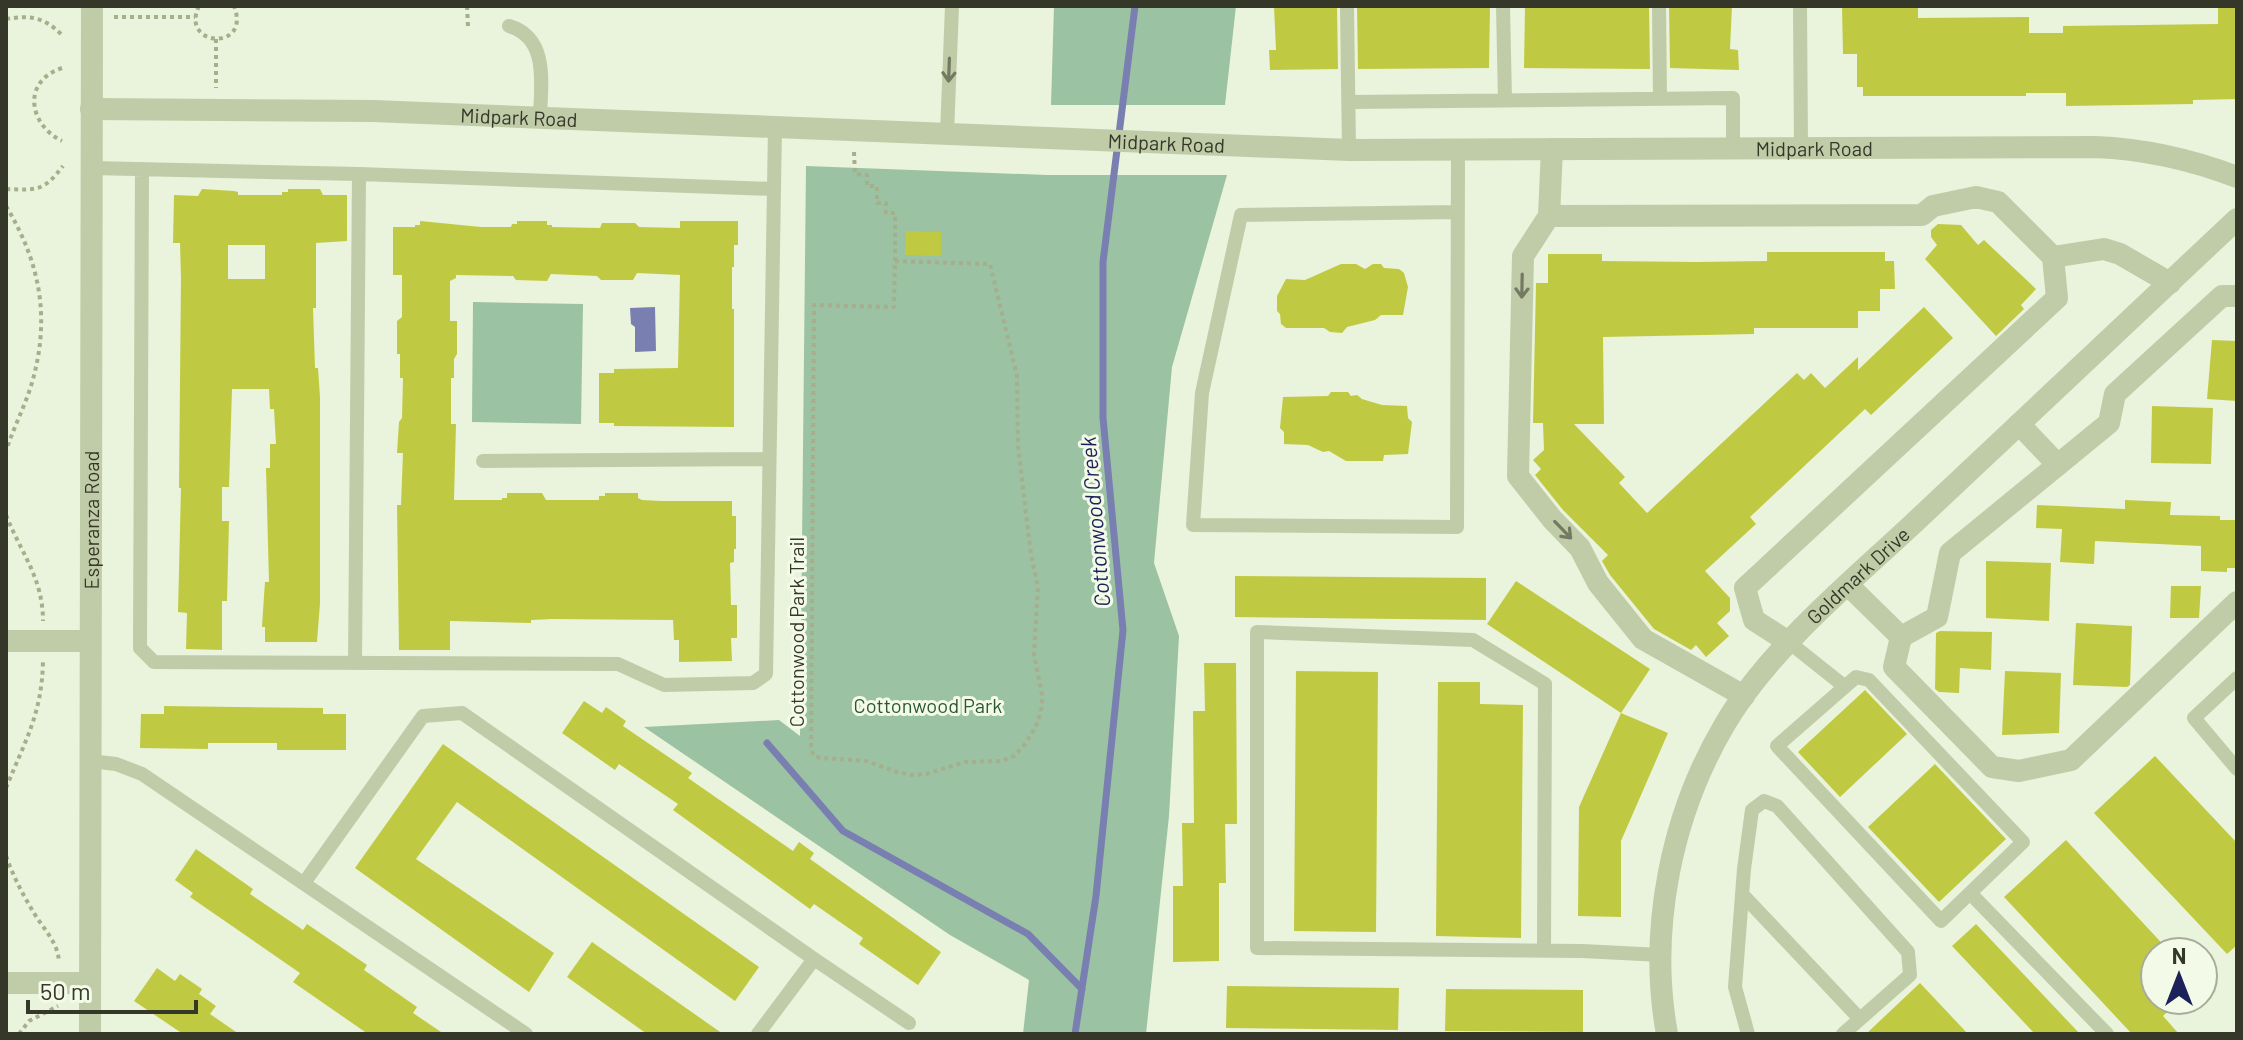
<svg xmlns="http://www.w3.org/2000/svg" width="2243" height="1040" viewBox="0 0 2243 1040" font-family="Barlow,sans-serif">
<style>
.green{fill:#9bc2a2}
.water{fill:#7980b1}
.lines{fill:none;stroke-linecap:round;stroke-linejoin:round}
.stream{stroke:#7980b1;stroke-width:7}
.building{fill:#bfca42;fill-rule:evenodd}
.path{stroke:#a6af8b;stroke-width:4;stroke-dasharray:4 4;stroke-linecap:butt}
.service{stroke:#c0cba7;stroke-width:14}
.minor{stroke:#c0cba7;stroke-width:22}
.tertiary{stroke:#c0cba7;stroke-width:22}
.oneway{stroke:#747a61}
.labels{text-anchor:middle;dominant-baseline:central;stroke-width:6;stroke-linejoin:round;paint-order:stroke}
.street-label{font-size:20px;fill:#353728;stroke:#f3fae8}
.park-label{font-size:20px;fill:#2a5734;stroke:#f3fae8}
.water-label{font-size:22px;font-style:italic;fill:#1c215a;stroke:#f3fae8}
</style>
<rect width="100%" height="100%" fill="#eaf3db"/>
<path class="green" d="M1054 6H1236L1225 105H1051Z
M806 166 1047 175H1227L1172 367 1154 563 1179 636 1169 816 1146 1034H1023L1029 980 950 935 644 727 779 720 800 736Z
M473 302 583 304 581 424 472 422Z"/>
<path class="water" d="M655 307 656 351 635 352V327L631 324 630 308Z"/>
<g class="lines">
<path class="stream" d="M767 743 843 831 1028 934 1082 989
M1075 1034 1096 896 1123 630 1103 418V262L1135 6"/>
</g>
<path class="building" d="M1274 6H1337L1338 69 1270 70 1269 50H1276Z
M1357 6H1490L1489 68 1358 69Z
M1525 6H1649L1650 69 1524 68Z
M1669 6H1732L1730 49 1738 50 1739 70 1670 68Z
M1842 6H1918V18L2029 17V33H2063V26L2218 24V6H2237V99L2193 100V104L2066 106V93H2026V96H1863V87H1857V54H1843Z
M202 189 234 191 238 192V195H282V192H288V189H320L323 195H347V241L316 243V308H313L315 368H318L320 397V603L317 642H265V627H262L264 596 265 582H269L266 468H270V444H276L274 409H270L269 389H232L229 487H222V521H229L227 601H222V650L186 649 187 613 178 612 181 488H179L181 278 180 243H173L174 195 198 196ZM228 245H265V279H228Z
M420 221 481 227H511L512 224H517V221H547V225H552V227L600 228 602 223H635L639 227 680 228V221H738V245H734V267H732V309H734V427L614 426V423H599V373H614V369L678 368 680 275 637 273 633 280H601L597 276 551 274 547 281 516 280 513 276 456 275V278L450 281V321H457V354L454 359V378H451V424H456L454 500H502V498H507V493H542L546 500H599V496H605V493H638V498L642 500 661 501H732V516H736V549H734V562L730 563 731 605H737V638H731L732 661 679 662V640H674L673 620 552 619 531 620V623L450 621V650H399L397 505H401L403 453H397L399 422 402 418 403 378H400V354H397V321L402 317V275H393V227H415V225H420Z
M1938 224 1961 225 1978 245 1984 240 2036 289 2021 305 2024 309 1996 336 1925 259 1937 245 1931 237V230Z
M906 231 941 232V256L905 255Z
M1767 252H1885V261H1894L1895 289H1880V311H1858V328H1754V334L1603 337 1604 424H1574L1625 477 1619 483 1647 513 1797 373 1804 380 1811 373 1825 388 1858 357V370L1924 307 1953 338 1871 415 1865 409 1750 517 1756 524 1705 571 1730 598V611L1717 623 1729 636 1706 657 1696 645 1691 650 1654 629 1610 575 1602 561 1608 555 1563 510 1535 475 1541 469 1533 460 1544 450 1543 423H1533L1536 283H1548V254H1602V261L1697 262 1767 261Z
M1341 264H1356L1365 269 1373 264H1381L1384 268 1399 269 1404 273 1408 287 1403 315H1381L1375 320 1347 327 1342 333 1330 332 1324 328H1286L1281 324 1280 314 1277 311V296L1286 279 1305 280Z
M2212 340 2237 341V401L2207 399Z
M1331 392H1348L1351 396 1357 395 1362 399 1382 405 1407 406 1408 418 1412 422 1408 454 1384 455 1383 461H1346L1329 451 1323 452 1308 445 1284 444V432L1280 428 1283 397 1328 396Z
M2152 406 2213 408 2211 464 2151 463Z
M2125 500 2171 502 2170 515 2220 516V520H2237V568H2227V572L2201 571V546L2095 541 2094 564 2060 562 2062 529 2036 528 2037 505 2125 509Z
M1986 561 2051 563 2049 621 1986 618Z
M1235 576 1486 578V620L1235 617Z
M1516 581 1650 669 1621 713 1487 624Z
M2171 586H2201L2199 618H2170Z
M2076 623 2132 626 2130 685 2127 687 2073 685Z
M1940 631 1992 632 1991 670 1960 668 1959 693 1939 692 1935 689 1936 633Z
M1204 663H1236L1237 824H1225L1226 883H1219V961L1173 962V886H1183L1182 823H1194L1193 711H1205Z
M1296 671 1378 672 1376 932 1294 931Z
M2005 671 2061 673 2059 733 2002 735Z
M1438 682H1480V704L1523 705 1521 938 1436 936Z
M1865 690 1907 734 1840 797 1798 752Z
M584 701 602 713 606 707 626 721 623 726 692 773 688 778 793 851 799 842 814 853 810 859 941 952 918 985 859 944 863 938 814 904 810 909 673 810 678 804 619 764 615 770 562 733Z
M164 706 323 708V714H346V750H277V743H208V749L140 748 141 714H164Z
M1621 713 1668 733 1621 841V917L1578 916 1579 807Z
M443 744 759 967 735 1001 457 802 416 859 554 953 529 992 355 868Z
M2155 756 2237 843V945L2227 954 2094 813Z
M1935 764 2006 839 1939 902 1868 827Z
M2066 840 2170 952H2155V1000H2180L2163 1016 2179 1034H2132L2004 897Z
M196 849 253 889 250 894 303 930 307 924 367 965 364 970 417 1007 413 1013 444 1034H368L293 982 300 973 190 897 193 893 175 880Z
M1976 924 2080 1034H2035L1952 946Z
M592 942 723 1034H647L567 977Z
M157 968 175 981 180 974 202 989 199 994 216 1006 210 1014 239 1034H183L134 1001Z
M1920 983 1968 1034H1866Z
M1227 986 1399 988 1398 1030 1226 1028Z
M1446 989 1583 990V1032L1445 1031Z"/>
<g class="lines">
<path class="path" d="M199 6C179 47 252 52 234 6
M467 6 468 26
M114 17H195
M6 19C31 15 44 17 62 35
M216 39V88
M62 68C22 81 28 124 62 141
M854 152 855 174 867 175V186H877V203H886V213H895V261
M6 189C37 190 43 192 63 166
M6 206C41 264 51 320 31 386 24 408 13 429 6 451
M895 261 990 264 1017 376 1018 446 1031 555 1038 587 1034 654 1042 695V706L1038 722 1026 743 1014 756 1002 761 965 762 926 774 912 775 897 772 866 761 821 758 814 756 811 749 814 305 894 307Z
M6 515C21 553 43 578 43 621
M6 788C25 741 42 714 43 661
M6 856C13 876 23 895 34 913 44 930 58 942 59 962
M19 1034 29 1021 58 1006"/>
<path class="service" d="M1347 6 1349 150
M1503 6 1505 100
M1659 6 1660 99
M1800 6 1801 148
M509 26C549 38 541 83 540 117
M1349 102 1733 98V149
M947 134 952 6
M91 168 359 174 773 189
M142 169 140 648 154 662 618 664 664 685 753 683 766 674 775 127
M1457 212 1241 215 1202 393 1193 525 1457 527 1458 149
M483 461 769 459
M1790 643 1844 686
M355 663 359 174
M2237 678 2194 718 2237 769
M90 761 116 764 142 774 526 1034
M304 883 423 716 462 713 814 959 758 1034
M1970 893 2023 842 1869 680 1856 677 1777 746 1941 921 1970 893 2107 1034
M1742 894 1860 1019
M1544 950 1545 684 1473 640 1257 632V948L1582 951 1661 955
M814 959 909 1023
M1748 1034 1735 987 1744 869 1752 810 1764 801 1777 806 1908 952 1910 975 1843 1034"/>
<path class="minor" d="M1552 149 1549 216 1523 256 1518 476 1552 519 1580 548 1598 583 1643 639 1744 696
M1549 216 1922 215 1933 206 1976 197 1998 202 2053 257 2057 298 1745 588 1754 620 1790 643
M2053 257 2104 249 2120 254 2170 283
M2237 296H2222L2115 394 2109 423 1950 553 1937 617 1901 637 1894 667 1992 767 2019 771 2071 760 2237 602
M2019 424 2058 465
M1848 585 1901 637
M6 641H90
M6 983H90"/>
<g class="tertiary">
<path id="s1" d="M91 109 373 111 1349 150 2095 147C2145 149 2190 159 2237 177"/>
<path id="s2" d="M90 1034 92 6"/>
<path id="s3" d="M1667 1034C1648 930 1671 815 1725 724 1769 649 1851 582 1915 522 2022 421 2130 320 2237 219"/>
</g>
</g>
<defs><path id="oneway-shaft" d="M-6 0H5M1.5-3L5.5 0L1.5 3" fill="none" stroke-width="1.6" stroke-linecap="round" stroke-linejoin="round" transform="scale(2)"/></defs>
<g class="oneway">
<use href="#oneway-shaft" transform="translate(949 70) rotate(92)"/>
<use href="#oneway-shaft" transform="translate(1522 286) rotate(91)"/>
<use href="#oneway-shaft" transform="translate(1563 530) rotate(46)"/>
</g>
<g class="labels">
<g class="street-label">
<text stroke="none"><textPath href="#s1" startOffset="428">Midpark Road</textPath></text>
<text stroke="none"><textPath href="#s1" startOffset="1076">Midpark Road</textPath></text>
<text stroke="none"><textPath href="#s1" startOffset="1724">Midpark Road</textPath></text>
<text stroke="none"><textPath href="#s2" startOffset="514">Esperanza Road</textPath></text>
<text stroke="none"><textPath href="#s3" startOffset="522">Goldmark Drive</textPath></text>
<text transform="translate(796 632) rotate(-90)">Cottonwood Park Trail</text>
</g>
<g class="park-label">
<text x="928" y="705">Cottonwood Park</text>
</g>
<g class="water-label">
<text transform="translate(1094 522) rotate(-95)">Cottonwood Creek</text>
</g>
</g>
<rect width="2243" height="1040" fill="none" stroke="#353728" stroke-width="16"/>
<g transform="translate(2179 976)"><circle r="38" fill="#f3fae8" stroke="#a7ac9b" stroke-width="2"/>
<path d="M0-6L14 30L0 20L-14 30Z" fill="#1c215a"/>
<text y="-12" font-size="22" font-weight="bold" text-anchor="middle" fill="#353728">N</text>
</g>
<path d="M28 1000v12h168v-12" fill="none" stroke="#353728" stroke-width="4"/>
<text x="40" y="1000" font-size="24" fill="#353728" stroke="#f3fae8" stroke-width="6" paint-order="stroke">50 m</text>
</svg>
